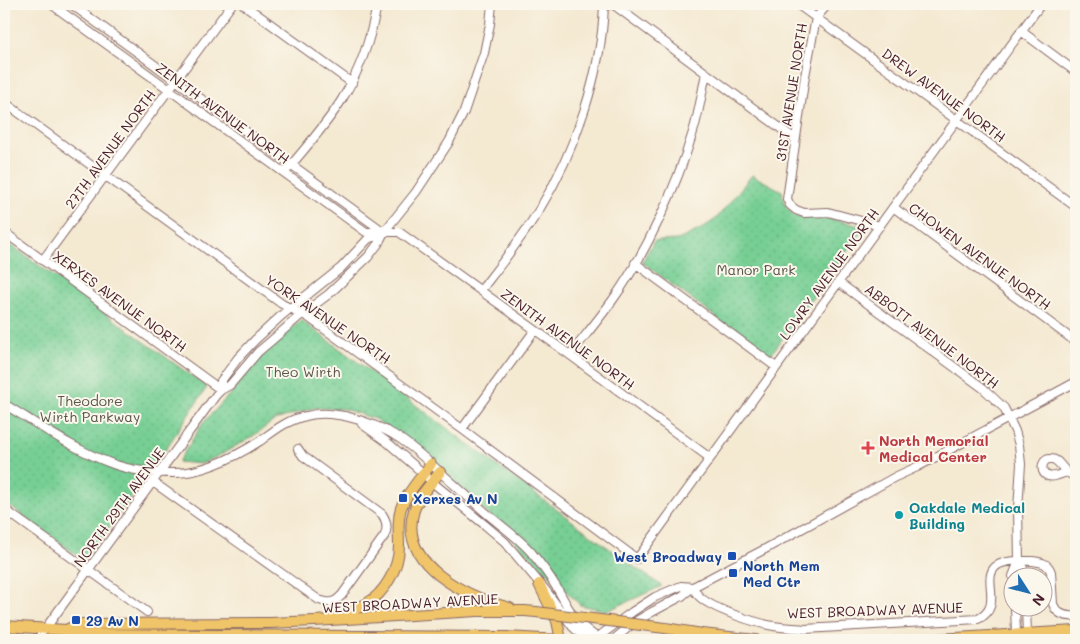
<svg xmlns="http://www.w3.org/2000/svg" width="1080" height="644" viewBox="0 0 1080 644" font-family="Mali,sans-serif">
<style>
.park{fill:url(#park-dots);stroke:#607760}
.lines{fill:none;stroke-linecap:round;stroke-linejoin:round}
.minor-casing{stroke:#866665;stroke-width:10}
.major-casing{stroke:#866665;stroke-width:12}
.minor{stroke:#fff;stroke-width:8}
.major{stroke:#f0c469;stroke-width:10}
.major-bridge-casing{stroke:#866665;stroke-width:12;stroke-linecap:butt}
.major-bridge{stroke:#f0c469;stroke-width:10}
.health-dot{fill:#e0444e;stroke:#fbf7ec;stroke-width:2}
.transit-dot{fill:#1a4fb4;stroke:#fbf7ec;stroke-width:2}
.culture-dot{fill:#0f9aa8;stroke:#fbf7ec;stroke-width:2}
.labels{text-anchor:middle;dominant-baseline:central;stroke-width:4;stroke-linejoin:round;paint-order:stroke}
.street-label{font-size:14px;fill:#4a1f2b;stroke:#fbf7ec}
.park-label{font-size:14px;fill:#58544a;stroke:#fbf7ec}
.health-label{font-size:14px;font-weight:bold;fill:#be3a42;stroke:#fbf7ec;text-anchor:start}
.transit-label{font-size:14px;font-weight:bold;fill:#164399;stroke:#fbf7ec;text-anchor:start}
.culture-label{font-size:14px;font-weight:bold;fill:#0d838f;stroke:#fbf7ec;text-anchor:start}
</style>
<defs>
<pattern id="park-dots" width="8" height="8" patternUnits="userSpaceOnUse" patternTransform="scale(1.25)"><rect width="8" height="8" fill="#77cf94"/><path d="M2 2h.1M6 6h.1" fill="none" stroke="#68b180" stroke-width="1.8" stroke-linecap="round"/></pattern>
</defs>
<rect width="100%" height="100%" fill="#fbf7ec"/>
<filter id="ink" filterUnits="userSpaceOnUse"><feTurbulence type="fractalNoise" baseFrequency=".02" numOctaves="2"/><feDisplacementMap in="SourceGraphic" scale="10" xChannelSelector="R" yChannelSelector="G"/><feConvolveMatrix kernelMatrix="1 2 1 2 8 2 1 2 1" color-interpolation-filters="sRGB"/></filter>
<filter id="wash" filterUnits="userSpaceOnUse"><feTurbulence type="fractalNoise" baseFrequency=".0096" numOctaves="4" result="noise"/><feDisplacementMap in="SourceGraphic" scale="20" xChannelSelector="R" yChannelSelector="G"/><feGaussianBlur stdDeviation="1.12" result="paint"/><feColorMatrix in="noise" values="0 0 0 0 0 0 0 0 0 0 0 0 0 0 0 0 0 1.4 0 .05"/><feComposite in="paint" operator="in"/></filter>
<g filter="url(#wash)">
<rect width="100%" height="100%" fill="#f4e9d1"/>
<path class="park" d="M752 175 782 191 783 198 786 207 795 216 831 219 865 227 769 357 642 262 654 241 678 240 701 229 716 219Z
M4 240 207 387 157 462 85 561 4 502Z
M301 320 630 564 662 586 607 611 580 605 429 456 402 440 375 419 344 409 314 408 275 420 253 436 222 454 201 464 178 462 203 423 232 392 259 358Z"/>
</g>
<g filter="url(#ink)">
<g class="lines">
<defs>
<path id="minor" d="M51 4 366 232H399L570 355 710 458
M71 4 384 232
M243 4 352 83
M606 4 614 5 795 139
M797 4 1076 207
M828 4 816 18 805 76 787 199 790 205 796 210 804 213 828 212 880 226
M1021 31 1076 72
M4 102 282 304 308 317 462 429 637 559 1041 4
M288 169C306 147 326 125 341 101 360 71 371 39 377 4
M893 207 1076 342
M4 232 221 390
M43 260 232 4
M635 263 776 367
M838 282 983 388 1004 408 1015 431 1019 445 1021 464 1018 509 1019 561 1013 576
M481 290C501 264 522 238 539 210 575 152 602 72 604 4
M570 355C584 337 599 319 612 301 646 254 676 188 693 132 699 113 702 92 706 73
M221 390V381L238 358 255 340 282 315 341 268 368 239 381 233
M4 404C39 425 74 450 113 464 132 471 156 473 176 473 206 472 235 457 260 441 275 430 287 420 306 416 331 409 360 419 383 429 401 437 417 451 431 464 449 480 467 496 485 512 500 525 518 537 531 552 539 562 548 573 555 585 563 597 568 610 577 620 583 628 592 634 600 640
M362 424 387 442 424 474 432 482 485 525 505 542 547 592 572 626 587 640
M462 429 535 330
M1067 472C1063 473 1059 475 1055 476 1039 480 1039 458 1051 459 1058 459 1061 467 1066 471 1069 474 1073 475 1076 478
M153 482 319 600C331 604 334 603 342 595L385 535C388 527 387 521 382 514L303 456 298 449
M4 509 147 612
M1019 561 1025 572V576
M693 587C694 589 695 592 697 594 709 609 761 625 781 627 789 628 797 628 805 629L978 619C1014 602 957 556 1032 561 1041 562 1048 563 1051 572L1053 604C1057 615 1066 617 1076 616
M1015 606 1016 634 1019 640
M85 635 97 640
M37 640 216 395 221 390 230 385 258 352 271 341 302 314 329 294 368 257 378 244 384 232 416 192 449 142 464 112 484 53 490 24 492 4
M594 640 632 612 655 597 681 586 693 587
M613 640 635 622 652 612 682 596 693 587 767 548 895 477 917 467 1076 382
M1026 640 1027 634 1026 606"/>
<path id="major" d="M440 472C431 484 419 495 414 510 397 565 467 597 510 608
M539 584 557 621 561 640
M330 616C343 613 355 610 366 604 385 593 399 568 399 546 399 533 397 521 401 508 407 492 421 478 431 464
M4 626 66 630 80 634 507 637 560 640
M665 628 702 634 756 640
M66 630 79 624 270 623 314 621 477 611H525L536 612
M920 640 1076 631"/>
</defs>
<use href="#minor" class="minor-casing"/>
<use href="#major" class="major-casing"/>
<use href="#minor" class="minor"/>
<use href="#major" class="major"/>
<defs>
<path id="major-bridge" d="M536 612 665 628"/>
</defs>
<use href="#major-bridge" class="major-bridge-casing"/>
<use href="#major-bridge" class="major-bridge"/>
</g>
</g>
<path class="health-dot" d="M865.5 440.5h5v5h5v5h-5v5h-5v-5h-5v-5h5z"/>
<g class="transit-dot">
<rect x="398" y="493" width="10" height="10" rx="2.5"/>
<rect x="727" y="551" width="10" height="10" rx="2.5"/>
<rect x="728" y="568" width="10" height="10" rx="2.5"/>
<rect x="71" y="615" width="10" height="10" rx="2.5"/>
</g>
<circle class="culture-dot" cx="899" cy="515" r="5"/>
<g class="labels">
<g class="street-label">
<text transform="translate(791 92) rotate(-81)">31ST AVENUE NORTH</text>
<text transform="translate(944 95) rotate(36)">DREW AVENUE NORTH</text>
<text transform="translate(223 113) rotate(36)">ZENITH AVENUE NORTH</text>
<text transform="translate(110 149) rotate(-54)">27TH AVENUE NORTH</text>
<text transform="translate(980 256) rotate(36)">CHOWEN AVENUE NORTH</text>
<text transform="translate(829 274) rotate(-54)">LOWRY AVENUE NORTH</text>
<text transform="translate(120 301) rotate(36)">XERXES AVENUE NORTH</text>
<text transform="translate(328 319) rotate(34)">YORK AVENUE NORTH</text>
<text transform="translate(932 336) rotate(37)">ABBOTT AVENUE NORTH</text>
<text transform="translate(568 339) rotate(36)">ZENITH AVENUE NORTH</text>
<text transform="translate(119 507) rotate(-54)">NORTH 29TH AVENUE</text>
<text transform="translate(410 603) rotate(-3)">WEST BROADWAY AVENUE</text>
<text transform="translate(875 610) rotate(-2)">WEST BROADWAY AVENUE</text>
</g>
<g class="park-label">
<text x="756" y="269">Manor Park</text>
<text x="303" y="371">Theo Wirth</text>
<text x="90" y="400">Theodore<tspan x="90" dy="16">Wirth Parkway</tspan></text>
</g>
<g class="health-label">
<text x="879" y="440">North Memorial<tspan x="879" dy="16">Medical Center</tspan></text>
</g>
<g class="transit-label">
<text x="413" y="498">Xerxes Av N</text>
<text x="722" y="556" text-anchor="end">West Broadway</text>
<text x="743" y="565">North Mem<tspan x="743" dy="16">Med Ctr</tspan></text>
<text x="86" y="620">29 Av N</text>
</g>
<g class="culture-label">
<text x="909" y="507">Oakdale Medical<tspan x="909" dy="16">Building</tspan></text>
</g>
</g>
<rect width="1080" height="644" fill="none" stroke="#fbf7ec" stroke-width="20"/>
<g transform="translate(1028 592) rotate(126)"><circle r="24" fill="#fbf7ec" stroke="#b4a19f"/>
<path d="M0-4L9 19L0 12L-9 19Z" fill="#1f6fb2"/>
<text y="-8" font-size="14" font-weight="bold" text-anchor="middle" fill="#4a1f2b">N</text>
</g>
</svg>
